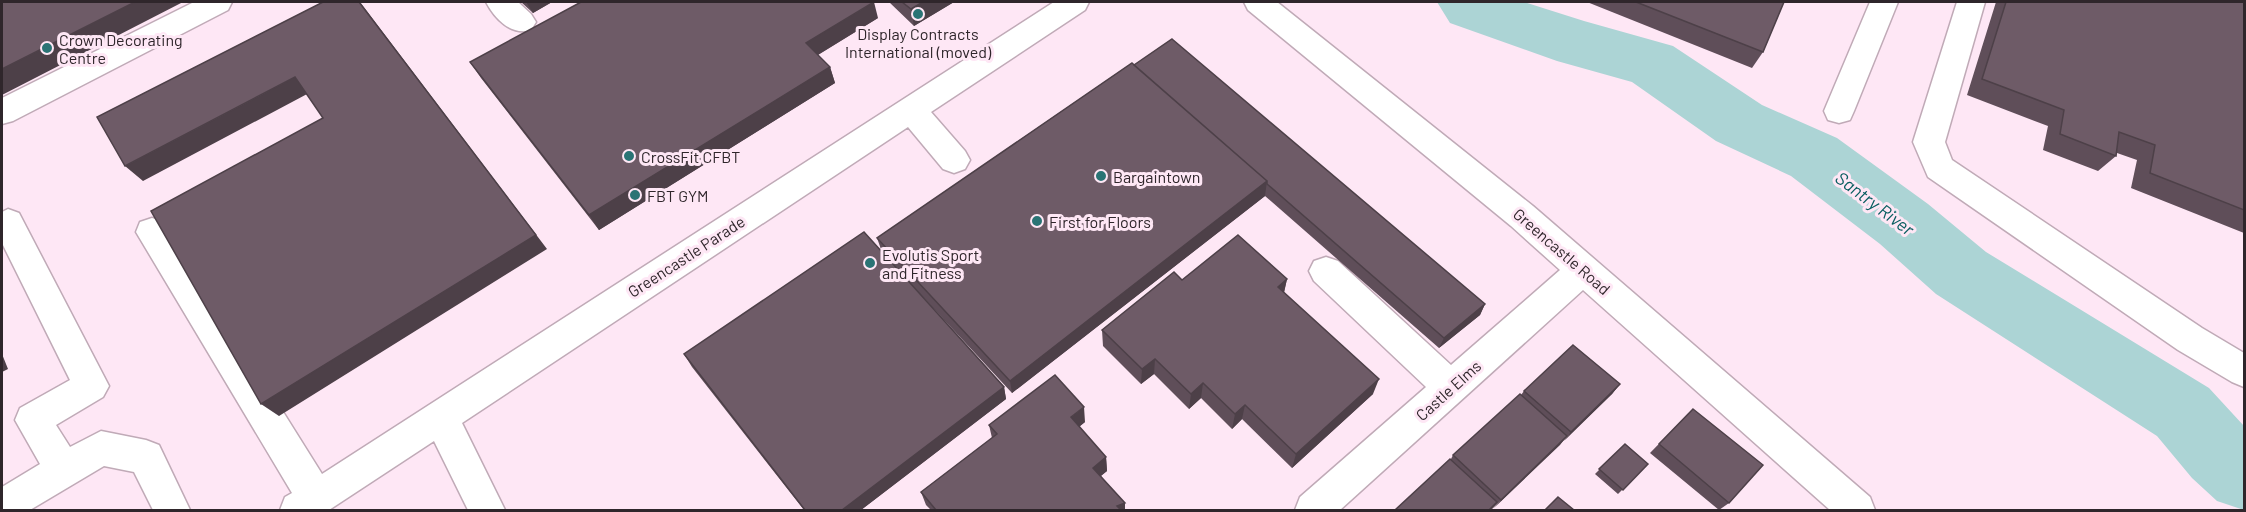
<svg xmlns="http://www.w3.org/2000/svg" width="2246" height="512" viewBox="0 0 2246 512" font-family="Barlow,sans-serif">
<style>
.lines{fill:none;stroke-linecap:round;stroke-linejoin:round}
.river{fill:#acd4d5;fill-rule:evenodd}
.minor-casing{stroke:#c0aab7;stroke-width:3}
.minor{fill:#fff;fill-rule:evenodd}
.wall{fill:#5f4e59}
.shaded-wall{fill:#4d4048}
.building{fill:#6e5b67;stroke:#4d4048;stroke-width:1.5}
.poi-dot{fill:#2a7475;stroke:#fee7f5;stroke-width:2}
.labels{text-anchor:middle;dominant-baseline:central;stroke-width:6;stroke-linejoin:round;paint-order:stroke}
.poi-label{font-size:16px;fill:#2f262b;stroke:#fee7f5;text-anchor:start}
.street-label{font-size:16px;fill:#2f262b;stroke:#fee7f5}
.water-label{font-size:18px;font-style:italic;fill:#075d5f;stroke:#fee7f5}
</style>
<rect width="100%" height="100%" fill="#fee7f5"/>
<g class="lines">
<path class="river" d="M1437 2H1524L1584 21 1673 46 1762 105 1837 138 1928 204 1986 252 2209 388 2244 426V510L2217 501 2192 478 2157 436 1936 294 1880 244 1791 176 1716 141 1632 82 1557 61 1450 23Z"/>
<defs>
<path id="minor" d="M194 2H232L228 10 13 121 2 124V98Z
M486 2H518L531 14 536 22 531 30C511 36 495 19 486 2Z
M1054 2H1089L1085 10 931 112 965 151 970 160 965 169 954 173 943 169 908 127 462 423 505 510H468L434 441 329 510H280L285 497 292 493 136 232 140 222 152 218 164 222 322 474Z
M1244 2H1277L1533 206 1870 497 1875 510H1830L1583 290 1340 510H1295L1300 497 1426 387 1314 281 1309 271 1314 261 1326 257 1338 261 1451 365 1560 270 1511 226 1248 10Z
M1870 2H1898L1854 111 1850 120 1839 123 1828 120 1824 111Z
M1957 2H1985L1945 142 1952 160 2202 328 2244 353V387L2232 382 2178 350 1928 177 1913 142Z
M8 209 19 213 109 386 103 397 56 425 70 447 101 431 146 440 159 445 190 510H153L134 472 104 466 30 510H2V487L40 464 15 420 20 408 70 380 2 243V212Z"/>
</defs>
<use href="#minor" class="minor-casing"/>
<use href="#minor" class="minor"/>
</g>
<path class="wall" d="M521 2H552L533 13Z
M889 2H954L914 26Z
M1587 2H1784L1763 52 1752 68Z
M1996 2H2244V233L2131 188 2137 160 2117 153 2116 156 2098 171 2043 150 2048 126 1967 95Z
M878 18 818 55 830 67 835 83 599 230 481 78 470 62Z
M1132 63 1485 304 1480 315 1439 348 1265 196 1012 393 895 267 1004 387 1006 399 861 510H804L692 367 684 354 882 252 877 238Z
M1287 279 1284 293 1373 394 1292 468 1242 419 1232 429 1201 398 1189 409 1154 374 1141 384 1103 346 1102 330 1182 280Z
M1620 384 1612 394 1491 510H1395L1451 459 1453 455 1521 395 1524 391Z
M1693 409 1729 503 1719 510 1650 453Z
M1085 422 1079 427 1106 457 1107 471 1101 476 1125 510H931L926 505 921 492 992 438 989 425Z
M1625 444 1648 464 1618 494 1595 474Z"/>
<path class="shaded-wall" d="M135 2H183L2 95V69Z
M360 2 547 249 279 416 261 404Z
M526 2H552L533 13Z
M874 2 878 18 811 59 806 43Z
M923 2H954L914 26 911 9Z
M830 67 835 83 599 230 589 215Z
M295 77 309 93 143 181 125 166Z
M1267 181 1265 196 1012 393 1010 381Z
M1287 279 1283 296 1278 287Z
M1485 304 1480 315 1439 348 1444 338Z
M2 354 8 369 2 372Z
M1155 359 1154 374 1141 384 1142 369Z
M1379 379 1373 394 1292 468 1296 454Z
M1203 383 1201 398 1189 409 1191 394Z
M1620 384 1612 394 1564 441 1571 432Z
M1004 387 1006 399 861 510H842Z
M1245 405 1242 419 1232 429 1235 414Z
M1084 407 1085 422 1072 432 1071 417Z
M1567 436 1560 445 1494 508 1501 500Z
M1106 457 1107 471 1094 481 1093 468Z
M1125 503V510H1117V506Z"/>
<path class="building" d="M2 2H135L2 69Z
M323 2H359L536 235 261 404 151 211 323 118 295 77 125 166 97 117Z
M581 2H874L806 43 830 67 589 215 470 62Z
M902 2H923L911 9Z
M1636 2H1784L1763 52Z
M2006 2H2244V210L2150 173 2155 145 2119 132 2116 156 2060 134 2064 110 1982 79Z
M1172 39 1485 304 1444 338 1267 184V181L1134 65Z
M1132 63 1267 181 1010 381 877 238Z
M864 232 1004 387 842 510H805L684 354Z
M1238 235 1287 279 1278 287 1379 379 1296 454 1245 405 1235 414 1203 383 1191 394 1155 359 1142 369 1102 330 1174 272 1182 280Z
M1573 345 1620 384 1571 432 1524 391Z
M1055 375 1084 407 1071 417 1106 457 1093 468 1125 503 1117 506 1121 510H936L921 492 997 434 989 425Z
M1520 394 1567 436 1501 500 1453 455Z
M1693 409 1763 465 1729 503 1659 444Z
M1625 444 1648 464 1623 490 1599 469Z
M1450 459 1497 502 1489 510H1395Z
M1558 497 1574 510H1545Z"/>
<g class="poi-dot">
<circle cx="918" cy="14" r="6"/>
<circle cx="47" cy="48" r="6"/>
<circle cx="629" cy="156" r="6"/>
<circle cx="1101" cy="176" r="6"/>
<circle cx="635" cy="195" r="6"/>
<circle cx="1037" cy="221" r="6"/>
<circle cx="870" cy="263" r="6"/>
</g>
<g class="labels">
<g class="poi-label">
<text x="918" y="33" text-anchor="middle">Display Contracts<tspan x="918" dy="18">International (moved)</tspan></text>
<text x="59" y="39">Crown Decorating<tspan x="59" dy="18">Centre</tspan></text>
<text x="641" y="156">CrossFit CFBT</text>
<text x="1113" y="176">Bargaintown</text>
<text x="647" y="195">FBT GYM</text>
<text x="1049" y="221">First for Floors</text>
<text x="882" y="254">Evolutis Sport<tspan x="882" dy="18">and Fitness</tspan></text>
</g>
<g class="street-label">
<text transform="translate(1562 251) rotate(41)">Greencastle Road</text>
<text transform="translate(686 256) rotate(-33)">Greencastle Parade</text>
<text transform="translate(1448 390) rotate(-42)">Castle Elms</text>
</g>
<g class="water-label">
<text transform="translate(1875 203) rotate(37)">Santry River</text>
</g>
</g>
<rect width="2246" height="512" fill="none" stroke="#2f262b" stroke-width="6"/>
</svg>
